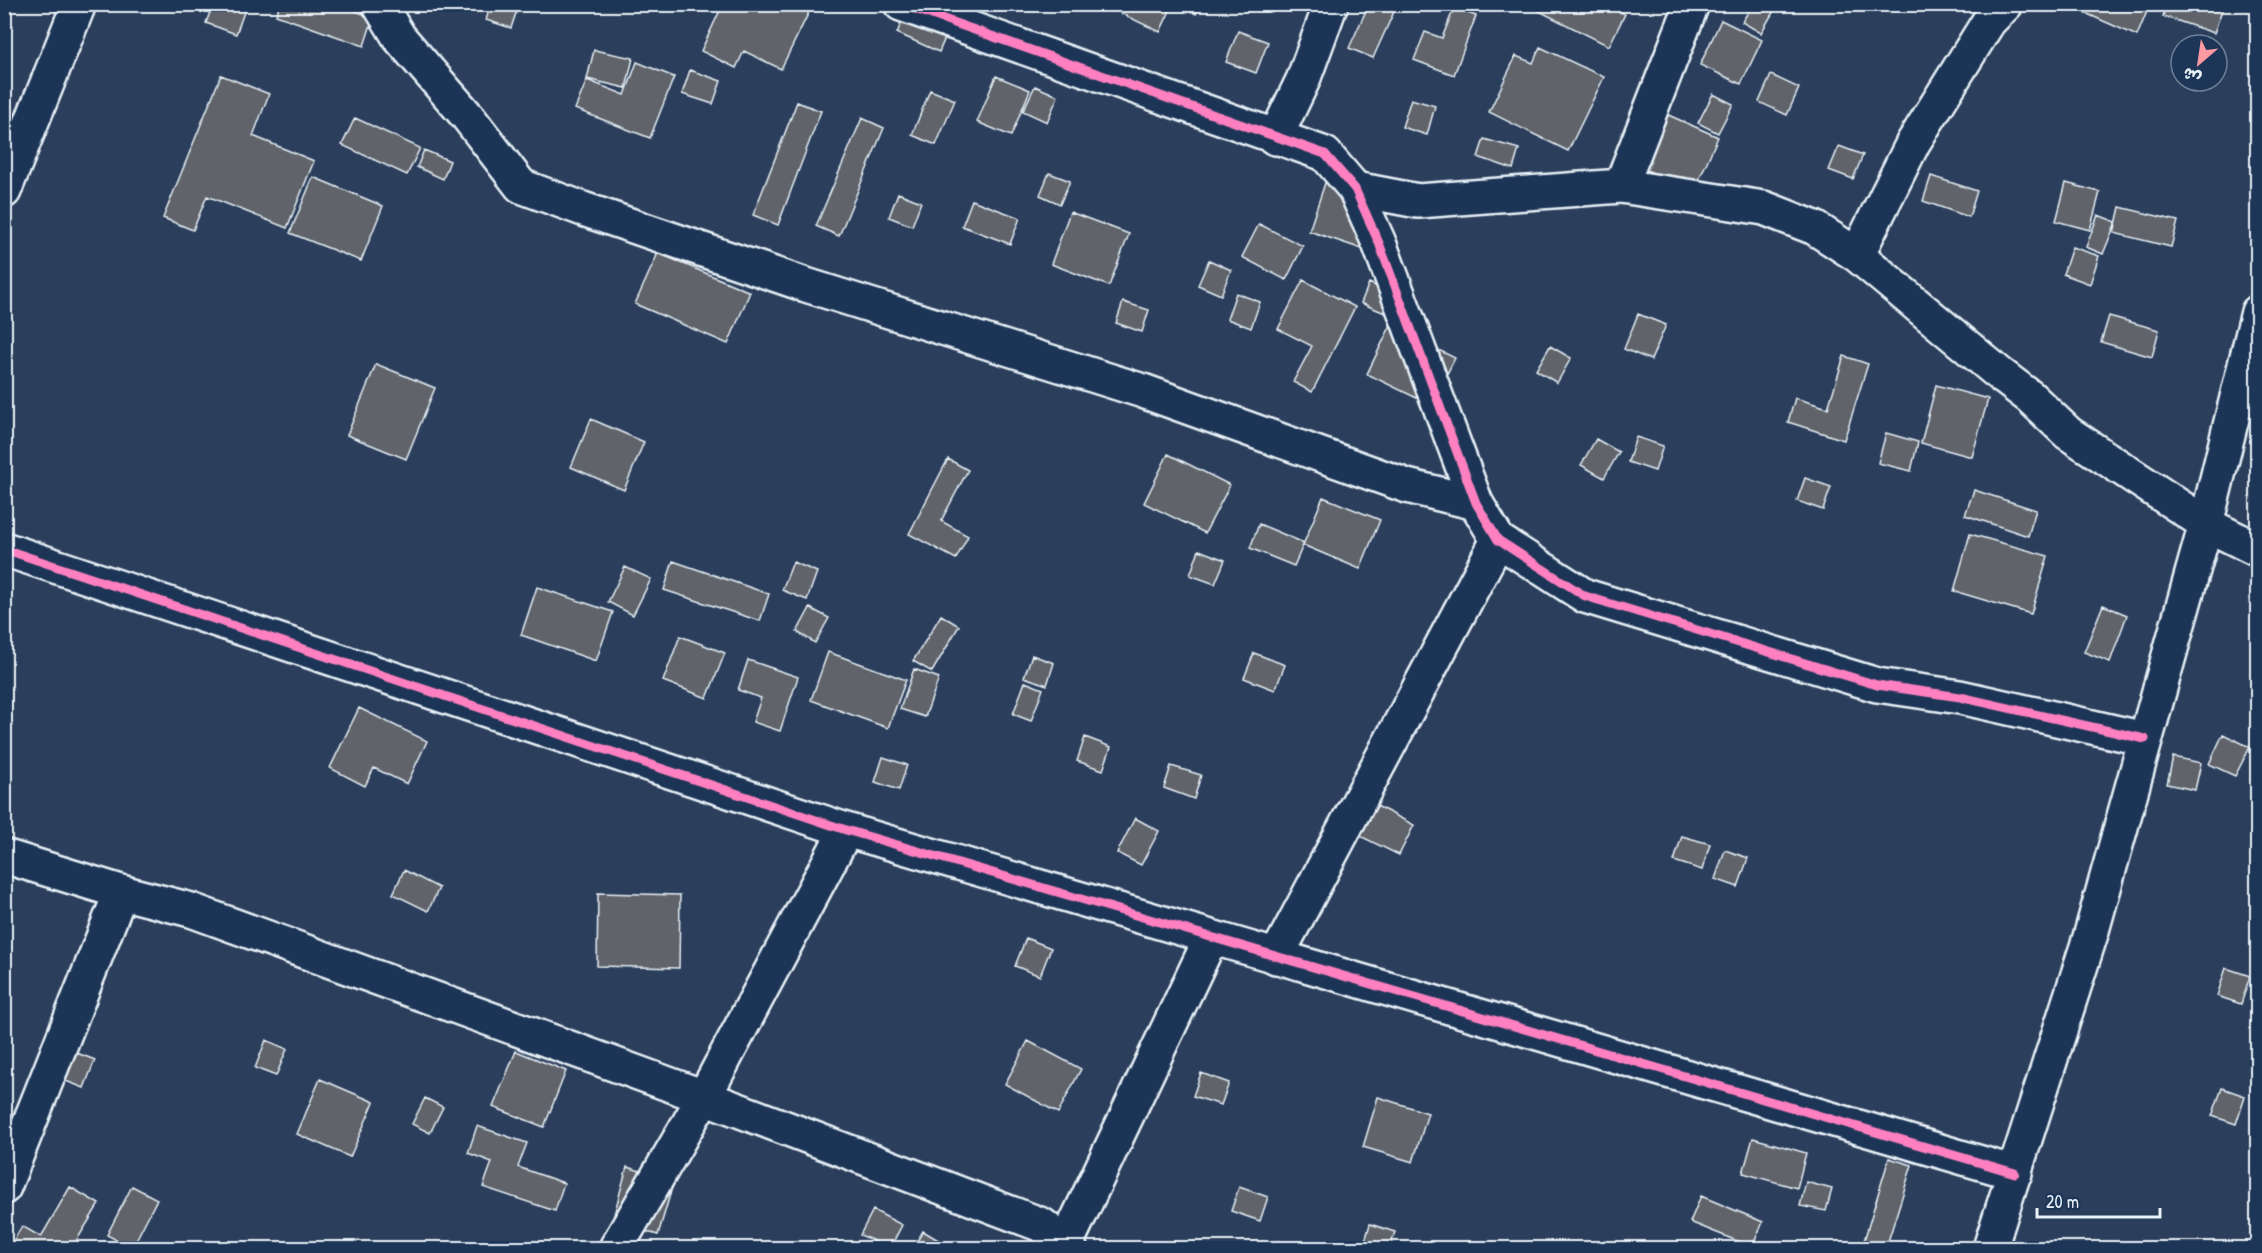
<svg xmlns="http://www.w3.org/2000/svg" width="2262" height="1253" viewBox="0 0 2262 1253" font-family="'Patrick Hand','Playpen Sans Arabic',sans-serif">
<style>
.building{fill:#61646b;stroke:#e8f1f8;stroke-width:1.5}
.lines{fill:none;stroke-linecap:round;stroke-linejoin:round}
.minor-casing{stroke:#e8f1f8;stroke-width:38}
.minor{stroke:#1d3557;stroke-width:33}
.cycleway-casing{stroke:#1d3557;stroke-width:13}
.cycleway{stroke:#ff80c0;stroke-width:9}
</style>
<rect width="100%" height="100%" fill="#2b3e5b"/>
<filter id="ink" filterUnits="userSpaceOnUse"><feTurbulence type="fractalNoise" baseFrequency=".0167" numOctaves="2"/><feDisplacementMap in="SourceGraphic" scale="12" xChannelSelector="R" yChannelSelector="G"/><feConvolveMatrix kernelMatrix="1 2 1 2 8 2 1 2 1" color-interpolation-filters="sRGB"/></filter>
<g filter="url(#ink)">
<path class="building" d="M213 4H247L236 34 206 23Z
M280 4H339L373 18 364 46 276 15Z
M491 4H519L511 28 486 20Z
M723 4H792L809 12 781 69 744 51 736 68 701 51Z
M909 4 956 12 939 52 897 33Z
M1124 4H1173L1160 32 1120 13Z
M1179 4H1201L1196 14Z
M1369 4 1397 5 1373 58 1349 48Z
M1530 4H1604L1625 14 1609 46 1529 6Z
M1753 4H1778L1761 33 1742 22Z
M2065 4H2150L2137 36Z
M2167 4H2224L2214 33 2163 16Z
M1454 8 1476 16 1454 75 1414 60 1425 32 1442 38Z
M1721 20 1762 40 1741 84 1700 65Z
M1238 31 1268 42 1256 73 1226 62Z
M1540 47 1604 77 1568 151 1489 112 1516 56 1533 63Z
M594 50 633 58 626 88 587 79Z
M637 62 674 77 650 138 575 109 587 80 625 95Z
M690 70 721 81 713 104 682 94Z
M221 75 269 94 253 136 314 161 287 228 207 196 193 230 163 218Z
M1771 75 1799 88 1787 115 1759 102Z
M996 76 1030 90 1011 136 977 122Z
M1035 86 1058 96 1047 122 1023 111Z
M930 90 955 100 936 145 912 135Z
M1713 94 1733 104 1718 133 1698 123Z
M1411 99 1435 106 1427 135 1402 127Z
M797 102 821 111 778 225 753 215Z
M1657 110 1718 137 1694 191 1633 164Z
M355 118 420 148 407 175 342 145Z
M862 118 884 128 839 236 816 226Z
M1484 139 1519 149 1513 169 1478 157Z
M1839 146 1863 155 1853 179 1829 170Z
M424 150 450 161 443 179 417 167Z
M1049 173 1070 181 1060 204 1040 195Z
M1931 176 1977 191 1969 217 1923 201Z
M313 177 383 206 361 261 290 233Z
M1327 177 1384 195 1365 250 1309 231Z
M2066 183 2100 192 2090 230 2056 221Z
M898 193 921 202 912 226 889 217Z
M972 200 1020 218 1010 244 962 226Z
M2120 207 2178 221 2171 247 2114 233Z
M1070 212 1129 234 1109 286 1051 264Z
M2098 215 2116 222 2103 254 2086 247Z
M1259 224 1303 246 1286 280 1242 257Z
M2072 247 2099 256 2090 284 2063 274Z
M658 253 750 292 728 344 635 304Z
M1209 260 1231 270 1221 295 1198 285Z
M1303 280 1355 307 1312 392 1293 382 1312 346 1278 329Z
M1369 283 1393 294 1385 313 1361 303Z
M1236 293 1260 302 1251 328 1227 319Z
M1123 302 1149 310 1142 332 1116 323Z
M1402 302 1404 333 1455 358 1431 405 1367 374Z
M1638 314 1666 325 1651 360 1624 349Z
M2109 316 2159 330 2152 357 2101 342Z
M1550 346 1571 358 1557 383 1536 370Z
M1844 356 1868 364 1844 440 1788 422 1795 398 1828 408Z
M376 364 435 388 406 459 347 435Z
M1936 385 1988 399 1972 457 1921 443Z
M591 419 644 442 624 490 571 467Z
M1886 433 1918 442 1911 471 1878 463Z
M1636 437 1663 446 1655 471 1628 462Z
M1596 439 1619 452 1604 478 1581 465Z
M1168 454 1230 485 1205 533 1144 503Z
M948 459 968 470 941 521 968 536 956 559 909 534Z
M1805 478 1831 487 1823 510 1797 501Z
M1974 490 2036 510 2028 536 1965 515Z
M1323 497 1380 520 1360 569 1303 545Z
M1259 524 1304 543 1294 566 1250 548Z
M1970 534 2048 556 2031 614 1954 591Z
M1199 550 1225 560 1215 584 1190 575Z
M673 561 769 594 760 621 664 590Z
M793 562 817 572 807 600 782 590Z
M625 567 651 579 633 615 608 602Z
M537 587 613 612 596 661 521 635Z
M2103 605 2127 615 2110 662 2084 652Z
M810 608 829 618 815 643 797 632Z
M941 615 959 626 932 672 913 661Z
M680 636 725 653 707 698 663 681Z
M828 652 906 680 888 728 811 700Z
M1254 653 1285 665 1275 690 1244 678Z
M1032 655 1054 663 1047 685 1024 677Z
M748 660 798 677 780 731 753 722 761 698 738 690Z
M914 669 939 678 925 717 900 709Z
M1025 682 1043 689 1031 721 1013 714Z
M359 708 427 741 407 784 374 768 365 786 330 768Z
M2223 734 2250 747 2235 776 2209 764Z
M1085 737 1111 747 1103 770 1077 761Z
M883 757 907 765 899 790 875 782Z
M2173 757 2201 763 2195 790 2167 784Z
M1171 766 1201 775 1194 799 1164 788Z
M1375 805 1414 825 1399 855 1360 836Z
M1135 818 1159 831 1141 865 1117 853Z
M1682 836 1710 844 1702 870 1674 861Z
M1725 850 1748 858 1738 887 1715 879Z
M404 870 439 888 428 911 393 894Z
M598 893 680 895 679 968 597 966Z
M1026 938 1051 948 1040 976 1015 966Z
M2226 968 2250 976 2241 1004 2217 996Z
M266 1040 287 1049 276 1076 255 1068Z
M1028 1041 1081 1069 1058 1113 1005 1084Z
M56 1045 95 1060 84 1088 45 1073Z
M516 1051 566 1071 544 1127 493 1107Z
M1201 1073 1229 1083 1221 1105 1193 1096Z
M320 1079 374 1102 350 1157 297 1134Z
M2222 1088 2245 1096 2236 1124 2212 1116Z
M1378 1097 1428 1113 1413 1162 1363 1147Z
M425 1098 443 1107 430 1133 412 1124Z
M477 1126 527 1143 518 1167 564 1183 555 1211 483 1187 492 1162 468 1153Z
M1753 1138 1806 1153 1797 1188 1743 1173Z
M1889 1158 1912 1165 1886 1248H1879L1863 1244Z
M627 1167 674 1181 658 1235 612 1222Z
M1806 1182 1832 1189 1826 1211 1800 1206Z
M132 1186 157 1199 132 1248 107 1235Z
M70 1187 99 1204 72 1248H9L22 1226 41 1237Z
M1239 1187 1268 1197 1260 1221 1231 1211Z
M1701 1196 1763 1222 1752 1247 1690 1222Z
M873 1210 902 1225 890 1248 860 1235Z
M1370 1224 1395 1232 1390 1248H1363Z
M923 1231 952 1248H913Z
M1278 1241 1303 1248H1276Z"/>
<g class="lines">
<defs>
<path id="minor" d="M379 4 399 37 468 117 521 186 583 209 806 285 1143 391 1407 486 1476 503
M901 4 1325 154 1355 189 1379 243 1476 503 1498 540 1585 596 1877 685 1960 697 2145 739
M1275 138 1303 80 1331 4
M1621 186 1692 4
M1355 189 1418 201 1621 186 1764 208 1815 228 1857 255 2001 375 2030 397 2068 433 2206 524 2258 550
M4 191 79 4
M1857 255 1913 143 1989 21 2006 4
M4 549 846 830 2015 1173
M4 856 121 892 191 910 704 1097 1042 1225 1070 1248
M1276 957 1498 540
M4 1187 121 892
M616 1248 704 1097 846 830
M1064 1248 1211 938
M1990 1248 2091 934 2206 524 2258 312"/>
</defs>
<use href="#minor" class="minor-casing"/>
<use href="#minor" class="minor"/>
<defs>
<path id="cycleway" d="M901 4 1325 154 1355 189 1379 243 1476 503 1498 540 1585 596 1877 685 1960 697 2145 739
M4 549 846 830 2015 1173"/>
</defs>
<use href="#cycleway" class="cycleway-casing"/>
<use href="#cycleway" class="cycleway"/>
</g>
</g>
<rect width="2262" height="1253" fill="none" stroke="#1d3557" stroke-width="24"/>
<rect x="12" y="12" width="2238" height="1229" fill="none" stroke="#e8f1f8" stroke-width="2" filter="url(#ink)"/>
<g transform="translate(2199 63) rotate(209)"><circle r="28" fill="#1d3557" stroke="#6e8097" stroke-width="1.5"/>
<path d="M0-4.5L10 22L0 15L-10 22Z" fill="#ff9aa2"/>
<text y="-9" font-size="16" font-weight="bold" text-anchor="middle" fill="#e8f1f8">ش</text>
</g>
<path d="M2037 1208v9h123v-9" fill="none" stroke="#e8f1f8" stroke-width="3"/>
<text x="2046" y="1208" font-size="18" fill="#e8f1f8" stroke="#1d3557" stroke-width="4.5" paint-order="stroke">20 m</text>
</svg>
